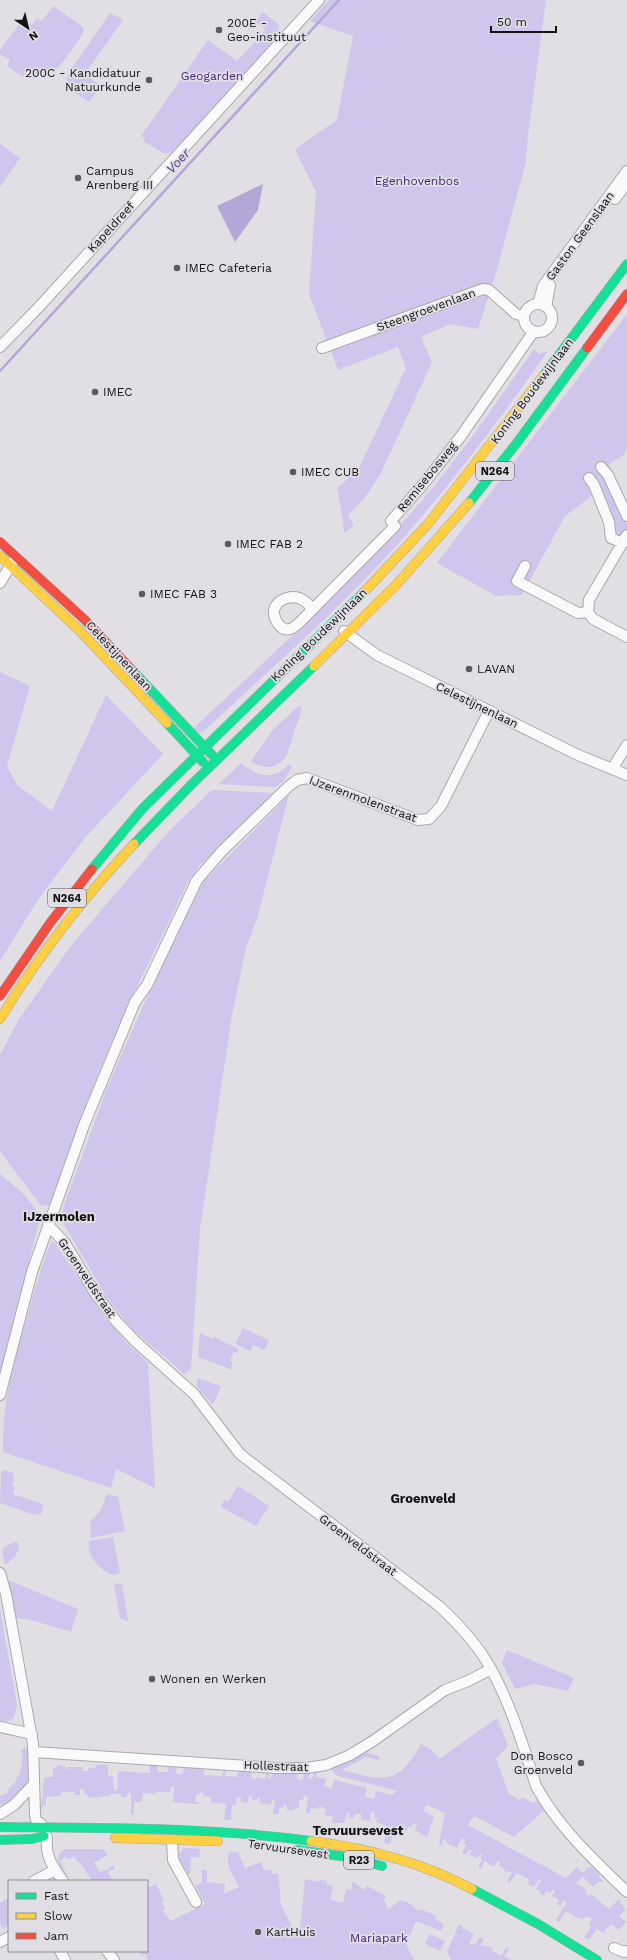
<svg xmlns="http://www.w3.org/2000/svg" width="627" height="1960" viewBox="0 0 627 1960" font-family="'Work Sans',sans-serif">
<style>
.green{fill:#d0c5ed}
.water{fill:#b4a6d7}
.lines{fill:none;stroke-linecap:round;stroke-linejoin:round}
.stream{stroke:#b4a6d7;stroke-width:2.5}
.street-casing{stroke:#a9a9ab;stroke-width:12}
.fast-casing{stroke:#a9a9ab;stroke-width:10}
.slow-casing{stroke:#a9a9ab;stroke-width:10}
.jam-casing{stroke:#a9a9ab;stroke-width:10}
.street{stroke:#fafafb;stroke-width:10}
.fast{stroke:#16e098;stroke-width:9}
.slow{stroke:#ffcf43;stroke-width:9}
.jam{stroke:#f24e42;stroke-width:9}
.poi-dot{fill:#5b5a5c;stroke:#e0dee4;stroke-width:1.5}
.labels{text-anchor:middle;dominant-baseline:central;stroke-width:3.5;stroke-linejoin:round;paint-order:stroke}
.shield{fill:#e0dee4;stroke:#505052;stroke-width:1}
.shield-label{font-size:11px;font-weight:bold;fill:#131314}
.poi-label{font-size:12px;fill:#131314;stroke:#e0dee4;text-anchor:start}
.park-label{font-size:12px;fill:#462878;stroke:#e0dee4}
.street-label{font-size:12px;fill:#131314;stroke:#e0dee4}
.water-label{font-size:13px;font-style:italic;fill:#55398a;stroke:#e0dee4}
.neighbourhood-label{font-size:13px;font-weight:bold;fill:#131314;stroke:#e0dee4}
</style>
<rect width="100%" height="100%" fill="#e1dfe3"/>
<path class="green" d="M329 0H546L528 135 526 162 496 273 478 329 450 324 421 337 432 362 381 473 364 499 348 515 354 526 344 533 343 520 337 487 342 484 359 468 406 368 398 347 338 370 309 294 316 192 295 149 337 120 353 36 310 21Z
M53 6 82 26 84 30 82 35C69 54 52 86 23 76 17 74 12 69 7 66L10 60 0 54V50L23 19 32 25 37 18 42 21Z
M263 12 279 25 278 38 215 108 171 153H163L143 141 145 139 141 136 208 40 237 61 265 31 264 28 255 22Z
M110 13 123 20 85 74 101 86 89 102 66 87 69 72Z
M0 144 20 158 0 187Z
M627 314V447L625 454 609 464 627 516V535L611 538 597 492 565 516 522 595 496 596 437 563Z
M534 349 539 354 548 351C501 418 452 483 398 544 338 611 269 670 204 731L200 733 193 729C272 654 354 581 424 498 464 451 498 400 534 349Z
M0 672 30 686 7 766 17 785 52 811 106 695 163 754 84 839 39 898 0 961Z
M298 706H300L302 709 286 757C276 769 264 770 251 761L272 731Z
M241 763C257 776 273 782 289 764L292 767 283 782 275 787 219 784Z
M212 790 273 793 200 865 189 880 121 1020 81 1116 50 1205 41 1206 0 1151V1055L19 1019 73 943 170 830Z
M289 795 258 915 246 948 232 1015 200 1229 191 1369 184 1374 131 1328 107 1298 64 1224 62 1211 107 1088 150 990 203 882Z
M0 1174C14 1186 39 1203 39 1223L0 1373Z
M52 1242 55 1243 102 1314 127 1343 148 1363 155 1488 116 1469 111 1488 3 1452C3 1431 4 1411 8 1391 11 1373 44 1250 52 1242Z
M243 1328 269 1340 264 1350 253 1345 250 1351 235 1344Z
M200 1333 213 1339 214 1337 239 1349 237 1353 234 1352 230 1361 232 1362V1370L198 1357Z
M197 1378 221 1386 213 1405 197 1387Z
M5 1470 13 1473 14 1478 12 1486 15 1487 13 1494 43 1504 41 1515 35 1514V1515L0 1503 1 1472Z
M238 1486 269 1506 256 1526 221 1507 224 1500 229 1501Z
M107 1494 118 1497 125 1531 91 1538 90 1522 100 1511Z
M113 1537 120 1573 112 1575C99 1568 87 1558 89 1541Z
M17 1541 19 1547 15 1557 5 1565 2 1548Z
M8 1580 78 1609 71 1632 31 1620 16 1618Z
M122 1583 128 1621 120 1618 114 1584Z
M0 1609 17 1705 14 1718 7 1722 0 1721Z
M507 1650 574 1678 568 1691 535 1684 515 1689 502 1663Z
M497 1718 508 1746 496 1759 509 1794 520 1800 522 1797 533 1803 538 1801 544 1811 542 1813 540 1811V1814L514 1837 474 1816 468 1825 566 1878 577 1867 582 1873 589 1867H592L600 1875 599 1877 603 1881 602 1882 600 1881 593 1887 583 1877 576 1883 587 1890 585 1892 588 1896 591 1894 609 1909 619 1899 625 1910 619 1916 626 1922 619 1930 611 1924 603 1933 597 1929 589 1940 584 1937 591 1927 589 1924 592 1919 586 1916 583 1920 580 1917 579 1919 566 1911 559 1922 556 1920 567 1902 564 1900 560 1906 557 1904 559 1900 552 1896 555 1891 553 1889 550 1893 547 1891 544 1896 540 1894 541 1892 536 1889 541 1880 539 1879 534 1887 528 1884 529 1879 516 1873 510 1883 507 1881 512 1872 504 1871 505 1869 499 1865 500 1862 498 1861 494 1867 484 1861 481 1869 478 1867 482 1860 481 1858 482 1855 480 1854 478 1858 469 1854 472 1851 470 1849 465 1855 462 1853 466 1845 463 1843 465 1840 462 1838 457 1848 446 1843 447 1840 443 1839 442 1846 439 1844 445 1813 427 1805 423 1811 434 1817 427 1837 415 1830 417 1824 414 1823 411 1827 408 1826 407 1831 402 1830V1827L399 1826 396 1836 393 1835 390 1844 384 1843 387 1826 376 1822 377 1818 374 1817 375 1812 372 1811 369 1821 361 1820V1814H355L354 1818 349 1817V1813H347L346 1819 349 1820 345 1819 344 1823H332L333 1816 324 1815 326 1809 319 1806V1809L311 1808 310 1813H306L308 1798 304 1795 303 1800H299V1808H295V1810H287V1805H284L283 1808H279L278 1814H273L275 1800H272L271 1805 260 1803V1798H257V1800H252V1796H249L248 1803 241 1802V1798L237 1797 236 1805H232L231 1820H224L226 1804 211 1803V1797L203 1796V1792L196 1795 195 1802H199V1804L173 1802 174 1787H171V1792H158L156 1790V1794L143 1793 141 1802H134V1815H131V1793H128L127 1797H121V1794H110V1796L99 1797 97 1803V1797L88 1798V1795H85L84 1789H80V1795H74V1792H62L60 1796 46 1797V1805H43V1810L41 1808 44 1777H53V1768H57V1765L65 1766V1769H68V1767H82V1771H88L89 1768H95L96 1765H108V1776H113L114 1790 117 1791 118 1771 150 1773V1761H159L157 1769 159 1772H168V1762H177L176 1774H183L184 1764 203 1766 204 1775 222 1776 224 1768H226L225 1776 237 1777 238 1769 252 1770 251 1778 256 1779 257 1777 265 1779 267 1772H269L268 1778H271L273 1772H297V1779L303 1780 304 1772 311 1770 308 1778 312 1779 314 1772 317 1773 316 1777 326 1779 324 1786 332 1788 334 1780H336L367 1788 365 1797 374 1799 376 1791 392 1795 397 1791 338 1776 331 1770 332 1768 367 1751 366 1753 379 1756V1760L366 1757 342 1770C384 1781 398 1786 421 1744L431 1749 439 1759Z
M27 1747 30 1773 27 1784 23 1790 7 1805 0 1804V1796L9 1792 8 1789C19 1781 25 1764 21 1750Z
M184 1848 200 1849 199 1857H191L190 1874H188L180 1860 179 1854Z
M65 1849H103L107 1855 94 1863 100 1872 104 1870 105 1871 113 1865 115 1868 108 1872 112 1879 111 1881H89L91 1879 80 1863H79L74 1856 68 1860 66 1856 60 1861 68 1877 67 1878C62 1871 56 1863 59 1854Z
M230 1852H238L245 1868 261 1862 264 1870H271L272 1874H278L281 1899 279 1900 294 1932 300 1929 305 1879 319 1882 320 1880 327 1881V1885L333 1886 330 1900 343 1903 346 1889 351 1890 353 1881 363 1890 367 1886 386 1896 384 1900 388 1909 401 1900 404 1902 405 1901 414 1906V1908L420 1911 421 1909 436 1916 435 1919 444 1924 441 1931 416 1921 406 1944 414 1960H148L145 1954 142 1956 139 1951H147V1888L156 1884 164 1901 162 1902 165 1909 163 1911 171 1921 205 1904 195 1885 202 1883V1870H207V1882L225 1884 224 1894 239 1887C234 1876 223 1864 230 1852Z
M9 1898V1925L3 1929 0 1924V1903Z
M459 1924 463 1926V1928L474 1934 469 1943 475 1945 479 1937 484 1939 480 1947 483 1945 487 1947 488 1945 493 1949 492 1951 501 1956 506 1948 509 1949 504 1956 511 1960H451L447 1952Z
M430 1934 445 1941 440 1951 425 1944Z"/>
<path class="water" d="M263 184 258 210 235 242 217 206Z"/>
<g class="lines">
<path class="stream" d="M0 371 339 0"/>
<defs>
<path id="street" d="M615 199 627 183
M538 304 543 286 627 171
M524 318a14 14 0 1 1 28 0a14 14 0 1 1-28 0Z
M546 307 550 285
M0 347 38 308 319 0
M322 348 483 289 489 290 516 314 524 316
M601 467 608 475 627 516
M589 478 594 485 609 522 611 538 623 543
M525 566 517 581 578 613 588 612
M0 583 13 561
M312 609C309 605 307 602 303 600 294 594 277 598 274 610 273 618 280 632 290 629 293 629 296 625 298 624L395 526 391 521 426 481 461 436 534 331
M588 612 589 600 627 535
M588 612 593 619 627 637
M344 631 377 655 578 755 627 775
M612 769 627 745
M48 1225 65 1243 95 1293 116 1321 135 1341 194 1394 240 1454 439 1606C456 1622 473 1639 485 1659 507 1693 524 1747 536 1786 559 1828 593 1859 627 1892
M0 1395 32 1272 84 1125 135 1002 147 985 197 880 222 851 289 786 297 780 307 778 418 820 429 819 441 806 489 711
M0 1573 6 1594 33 1744 35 1815 36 1820 41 1824
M0 1727 32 1734
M34 1752 277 1768H306L326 1765 350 1755 373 1741 445 1690 468 1681 491 1669
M0 1814 14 1805 34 1784
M47 1837C45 1856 52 1866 63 1881
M172 1840 173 1860 196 1902
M34 1881 55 1870
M0 1942 9 1937
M614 1948 624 1952 627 1951
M60 1951 65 1960
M107 1951 114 1960"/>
<path id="fast" d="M544 375 627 264
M469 503 516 444 587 348
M130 668 212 755
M167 723 203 762
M134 844 192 784 314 666
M92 869 143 808 365 591
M0 1827C104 1828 208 1827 311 1841
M0 1840 32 1839 44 1836
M297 1850 348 1857 382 1866
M472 1889 538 1924 597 1960"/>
<path id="slow" d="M0 556 79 630 167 723
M365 591 428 524 544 375
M314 666 396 585 469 503
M0 1019C39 955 83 898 134 844
M115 1838 218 1841
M311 1841C366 1848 423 1863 472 1889"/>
<path id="jam" d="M587 348 627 294
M0 542 85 620 130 668
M0 996 50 923 92 869"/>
</defs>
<use href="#street" class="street-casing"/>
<use href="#fast" class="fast-casing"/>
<use href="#slow" class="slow-casing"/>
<use href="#jam" class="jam-casing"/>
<use href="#street" class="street"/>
<use href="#fast" class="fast"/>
<use href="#slow" class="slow"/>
<use href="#jam" class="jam"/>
</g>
<g class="poi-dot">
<circle cx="219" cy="30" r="4"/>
<circle cx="149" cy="80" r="4"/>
<circle cx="78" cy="178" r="4"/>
<circle cx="177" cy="268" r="4"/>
<circle cx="95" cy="392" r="4"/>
<circle cx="293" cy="472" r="4"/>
<circle cx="228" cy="544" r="4"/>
<circle cx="142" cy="594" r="4"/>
<circle cx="469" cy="669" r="4"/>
<circle cx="152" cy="1679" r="4"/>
<circle cx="581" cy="1763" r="4"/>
<circle cx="258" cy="1932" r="4"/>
</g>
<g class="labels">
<g class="shield">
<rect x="476" y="462" width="38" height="18" rx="3"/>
<rect x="48" y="889" width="38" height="18" rx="3"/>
<rect x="344" y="1851" width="30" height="18" rx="3"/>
</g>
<g class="shield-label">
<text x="495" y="471">N264</text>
<text x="67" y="898">N264</text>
<text x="359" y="1860">R23</text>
</g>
<g class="poi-label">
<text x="227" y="23">200E -<tspan x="227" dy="14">Geo-instituut</tspan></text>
<text x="141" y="73" text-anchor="end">200C - Kandidatuur<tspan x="141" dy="14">Natuurkunde</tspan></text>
<text x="86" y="171">Campus<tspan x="86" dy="14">Arenberg III</tspan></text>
<text x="185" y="268">IMEC Cafeteria</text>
<text x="103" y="392">IMEC</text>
<text x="301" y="472">IMEC CUB</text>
<text x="236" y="544">IMEC FAB 2</text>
<text x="150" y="594">IMEC FAB 3</text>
<text x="477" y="669">LAVAN</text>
<text x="160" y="1679">Wonen en Werken</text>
<text x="573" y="1756" text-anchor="end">Don Bosco<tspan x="573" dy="14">Groenveld</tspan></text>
<text x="266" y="1932">KartHuis</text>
</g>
<g class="park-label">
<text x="212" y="76">Geogarden</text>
<text x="417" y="181">Egenhovenbos</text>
<text x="379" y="1938">Mariapark</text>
</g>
<g class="street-label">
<text transform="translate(111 227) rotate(-48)">Kapeldreef</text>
<text transform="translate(580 236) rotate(-54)">Gaston Geenslaan</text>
<text transform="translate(426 310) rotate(-20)">Steengroevenlaan</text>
<text transform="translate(532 391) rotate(-53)">Koning Boudewijnlaan</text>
<text transform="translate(427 477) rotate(-51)">Remisebosweg</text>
<text transform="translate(319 635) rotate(-44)">Koning Boudewijnlaan</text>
<text transform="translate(119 656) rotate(47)">Celestijnenlaan</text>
<text transform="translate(477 705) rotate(26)">Celestijnenlaan</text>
<text transform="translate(363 799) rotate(20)">IJzerenmolenstraat</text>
<text transform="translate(87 1278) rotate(56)">Groenveldstraat</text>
<text transform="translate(358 1545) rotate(37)">Groenveldstraat</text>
<text transform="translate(276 1766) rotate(2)">Hollestraat</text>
<text transform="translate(288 1849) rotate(8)">Tervuursevest</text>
</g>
<g class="water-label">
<text transform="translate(178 161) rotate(-48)">Voer</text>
</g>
<g class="neighbourhood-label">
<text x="59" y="1216">IJzermolen</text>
<text x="423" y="1498">Groenveld</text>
<text x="358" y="1830">Tervuursevest</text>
</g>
</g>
<rect x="8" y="1880" width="140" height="72" fill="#e0dee4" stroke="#8e8d91"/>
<rect x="16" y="1893" width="20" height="6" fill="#16e098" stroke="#8e8d91"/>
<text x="44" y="1900" font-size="12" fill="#131314">Fast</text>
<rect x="16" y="1913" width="20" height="6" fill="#ffcf43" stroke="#8e8d91"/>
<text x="44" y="1920" font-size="12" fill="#131314">Slow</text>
<rect x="16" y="1933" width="20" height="6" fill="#f24e42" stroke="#8e8d91"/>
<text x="44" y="1940" font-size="12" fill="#131314">Jam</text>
<g transform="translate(28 28) rotate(145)" stroke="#e0dee4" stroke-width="3" paint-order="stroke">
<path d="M0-3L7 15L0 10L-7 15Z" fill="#131314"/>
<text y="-6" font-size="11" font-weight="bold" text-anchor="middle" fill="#131314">N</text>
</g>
<path d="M491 26v6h65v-6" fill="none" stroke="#131314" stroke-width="2"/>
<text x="497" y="26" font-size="12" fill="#131314" stroke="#e0dee4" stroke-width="3" paint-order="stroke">50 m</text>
</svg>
